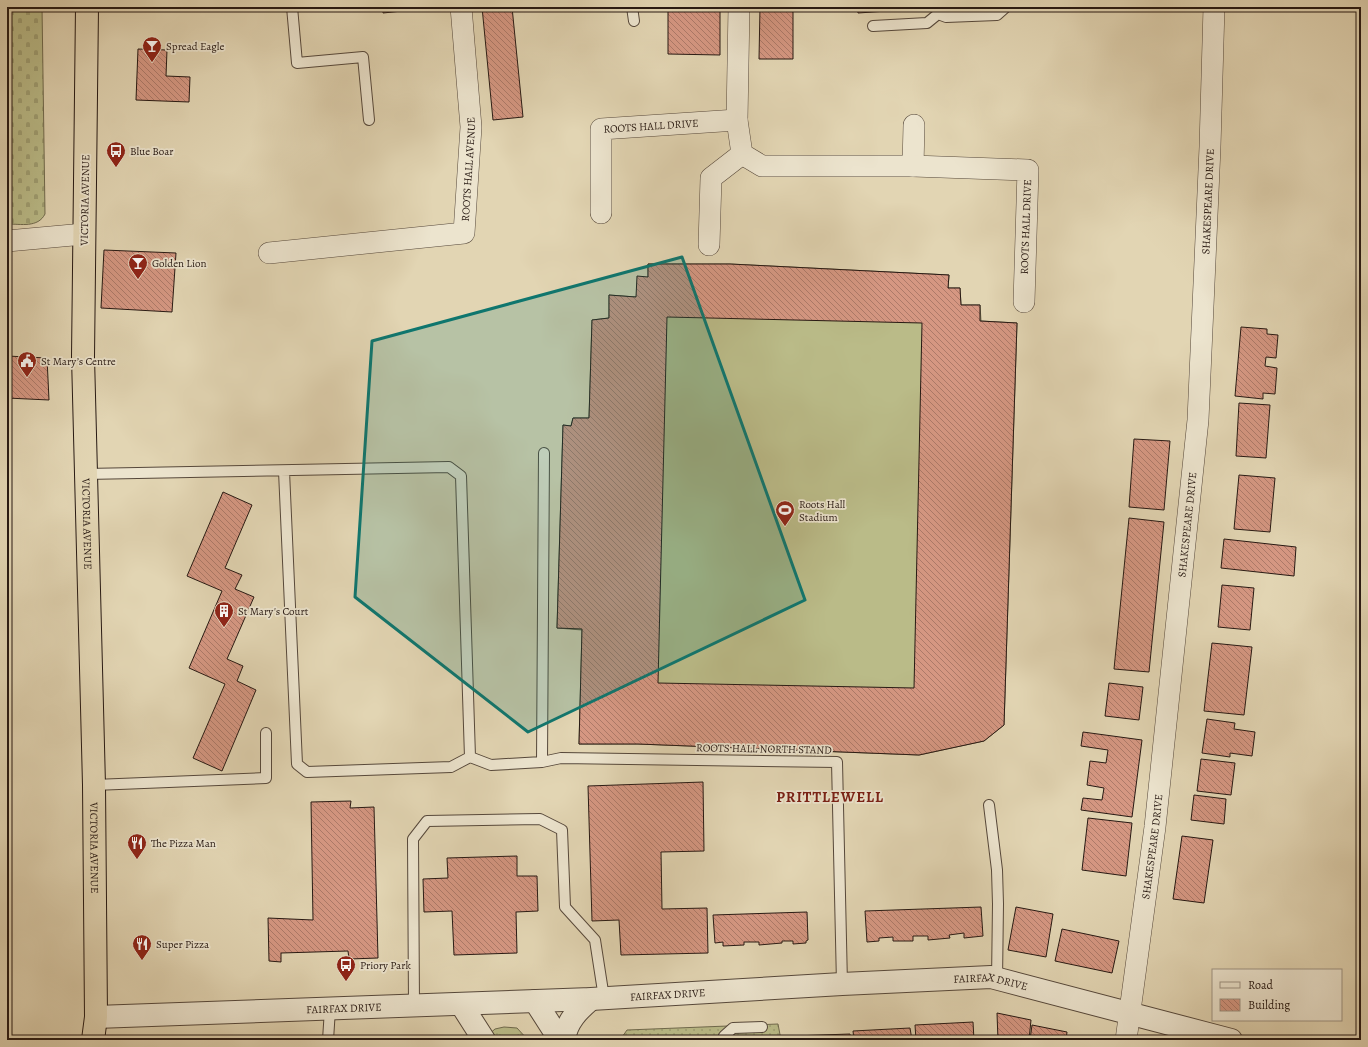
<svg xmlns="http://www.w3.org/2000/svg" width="1368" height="1047" viewBox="0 0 1368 1047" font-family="Alegreya,serif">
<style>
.grass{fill:url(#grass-tufts);stroke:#706a4e}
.cemetery{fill:url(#cemetery-stones);stroke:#706a4e}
.garden{fill:url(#garden-dots);stroke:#706a4e}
.pitch{fill:#babb88;stroke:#706a4e}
.building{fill:url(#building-back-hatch);stroke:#271913;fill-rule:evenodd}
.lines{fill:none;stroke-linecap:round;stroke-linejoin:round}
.service-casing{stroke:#56483b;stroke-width:12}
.minor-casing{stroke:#56483b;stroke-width:22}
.tertiary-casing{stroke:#56483b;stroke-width:24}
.trunk-casing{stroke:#271913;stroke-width:24}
.service{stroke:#ece4ce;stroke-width:10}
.minor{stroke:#ece4ce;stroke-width:21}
.tertiary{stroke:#ece4ce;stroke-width:22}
.trunk{stroke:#e2d5b3;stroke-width:22}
.marked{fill:#0f766e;fill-opacity:0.2;stroke:#0f766e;stroke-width:3;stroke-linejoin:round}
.labels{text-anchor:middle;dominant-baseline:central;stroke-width:3.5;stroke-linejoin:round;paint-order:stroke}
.poi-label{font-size:11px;fill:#271913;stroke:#ece4ce;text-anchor:start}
.street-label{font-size:11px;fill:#271913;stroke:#ece4ce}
.district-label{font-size:15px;font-weight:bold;letter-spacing:1px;fill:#7a1f14;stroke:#ece4ce}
</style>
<defs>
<pattern id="grass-tufts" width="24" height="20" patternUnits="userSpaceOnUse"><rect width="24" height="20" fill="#babb88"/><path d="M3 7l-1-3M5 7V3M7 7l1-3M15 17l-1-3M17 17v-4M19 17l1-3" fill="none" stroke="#a0a074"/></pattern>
<pattern id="cemetery-stones" width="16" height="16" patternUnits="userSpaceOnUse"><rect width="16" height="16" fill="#babb88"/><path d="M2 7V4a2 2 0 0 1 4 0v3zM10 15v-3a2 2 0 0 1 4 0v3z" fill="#a0a074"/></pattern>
<pattern id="garden-dots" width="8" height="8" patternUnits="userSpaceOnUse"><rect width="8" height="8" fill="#babb88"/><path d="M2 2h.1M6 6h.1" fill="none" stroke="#a0a074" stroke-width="1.8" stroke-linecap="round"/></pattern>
<pattern id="building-back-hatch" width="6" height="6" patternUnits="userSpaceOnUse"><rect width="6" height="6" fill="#d59782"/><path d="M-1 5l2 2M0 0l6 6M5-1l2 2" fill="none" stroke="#ad7a69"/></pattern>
</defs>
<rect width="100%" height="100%" fill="#e2d5b3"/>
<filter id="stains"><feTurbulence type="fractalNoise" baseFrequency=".005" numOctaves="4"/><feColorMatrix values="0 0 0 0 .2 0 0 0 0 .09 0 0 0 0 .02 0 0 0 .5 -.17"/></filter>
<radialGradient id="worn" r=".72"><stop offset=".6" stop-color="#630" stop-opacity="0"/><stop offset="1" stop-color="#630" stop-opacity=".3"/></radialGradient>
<path class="grass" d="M504 1027 517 1028 528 1040H491L488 1035 495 1029Z"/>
<path class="cemetery" d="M7 7H42L45 214C38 228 21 224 7 224Z"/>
<path class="garden" d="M778 1024 781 1040H620L627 1030Z"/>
<path class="pitch" d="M648 264H730L949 275 948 288H960L961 305H980L981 321 1017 323 1004 725 984 741 919 755 638 744H579L582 630 557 628 563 425 571 426 573 418H589L592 320 609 318V295L636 297 648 277Z"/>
<path class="building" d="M383 7H440L383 13Z
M482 7H512L523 117 493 120Z
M668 7H720V55L668 54Z
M760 7H793V59H759Z
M857 7H916V9L858 13Z
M138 49 167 50 166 76 190 77 189 102 136 100Z
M104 250 176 253 172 312 101 308Z
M648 264H730L949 275 948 288H960L961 305H980V321L1017 323 1004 725 984 741 919 755 638 744H579L582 629 557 628 563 425 571 426 573 418H589L592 320 609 318V295L636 297 637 276 648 277ZM667 317 922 323 914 688 658 683Z
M1241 327 1267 329V334L1278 335 1276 358 1266 357 1265 366 1277 368 1275 394 1263 393V399L1235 396Z
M7 356 47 358 49 400 7 398Z
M1239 403 1270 405 1266 458 1236 456Z
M1134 439 1170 441 1164 510 1129 507Z
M1239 475 1275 478 1270 532 1234 529Z
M223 492 252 505 225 568 242 575 235 589 254 597 227 659 243 666 237 681 256 690 222 771 193 758 225 684 189 668 222 591 187 576Z
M1129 518 1164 522 1149 672 1114 669Z
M1224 539 1296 547 1294 576 1221 568Z
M1222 585 1254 588 1250 630 1218 627Z
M1212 643 1252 647 1244 715 1204 711Z
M1109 683 1143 687 1139 720 1105 716Z
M1207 719 1235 723 1234 729 1255 732 1252 756 1230 753V757L1202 753Z
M1083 732 1142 740 1132 817 1081 810 1083 798 1102 800 1104 788 1087 785 1090 761 1106 763 1108 750 1081 746Z
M1201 759 1235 763 1231 795 1197 791Z
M703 782 704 851 661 852 662 909 707 908 708 953 621 955 619 920 592 921 588 786Z
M1194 795 1226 799 1224 824 1191 820Z
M351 801 350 808 374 807 378 958 349 959 348 951 281 953V962L269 961 268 918 313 920 311 802Z
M1088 818 1132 823 1126 876 1082 870Z
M1182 836 1213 840 1204 903 1173 899Z
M517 856V876H537L538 911 516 912 517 953 454 955 452 911 424 912 423 879 448 878 447 858Z
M981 907 983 936 964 938V933L949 935 950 938 928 940V936H913V941H893V937L879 938V941L867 942 865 911Z
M1016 907 1053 914 1046 957 1008 950Z
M807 912 808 940 806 941V943L793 944V941H782V943L759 945V942H744V945L723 946V942L715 943 713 915Z
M1062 929 1119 941 1112 973 1055 961Z
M997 1013 1031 1020 1029 1040H998Z
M973 1022 974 1040H916L915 1025Z
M1032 1025 1067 1032 1066 1040H1030Z
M910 1028 912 1040H854L853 1031Z
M850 1034V1040H793V1036Z"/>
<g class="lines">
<defs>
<path id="service" d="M292 7 297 63 363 57 369 120
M632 7 634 21
M938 7V14L946 17 997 15 1006 7
M873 26 927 23 938 14
M85 474 449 467 461 476 470 757 451 767 307 772 297 764 284 471
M470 757 491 765 542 762 561 758 837 762 842 984
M542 762 544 453
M94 785 266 778V733
M989 805 997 870 998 904 997 980
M414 1006 413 839 427 821 540 819 562 830 565 907 595 940 604 998
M328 1040 330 1009
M724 1040V1036L733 1028 762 1027"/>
<g id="minor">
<path d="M739 7 737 120 742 154 762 166H913L914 125"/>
<path d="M913 166 1028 170 1024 302"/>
<path id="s1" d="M601 213V129L737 120"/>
<path d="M7 241 84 234"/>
<path d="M709 245 711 178 742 154"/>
<path id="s2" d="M269 253 464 233 471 127 461 7"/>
<path id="s3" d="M1126 1040 1155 827 1198 420 1210 147 1214 7"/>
</g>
<g id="tertiary">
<path d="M535 1001 560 1040"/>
<path d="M461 1004 484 1040"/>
<path id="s4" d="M96 1017 591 999 842 984 991 977 1231 1040"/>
<path d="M564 1040C566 1022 578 1010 591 999"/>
</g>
<g id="trunk">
<path id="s5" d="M87 7 83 357 94 785 96 1017 93 1040"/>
</g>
</defs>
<use href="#service" class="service-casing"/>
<use href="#minor" class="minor-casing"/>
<use href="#tertiary" class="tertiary-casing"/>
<use href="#trunk" class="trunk-casing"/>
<use href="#service" class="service"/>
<use href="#minor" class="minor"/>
<use href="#tertiary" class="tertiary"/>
<use href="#trunk" class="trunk"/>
</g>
<path class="marked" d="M682 257 805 600 528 732 355 597 372 341Z"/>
<defs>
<symbol id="bar-pin" viewBox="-11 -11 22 30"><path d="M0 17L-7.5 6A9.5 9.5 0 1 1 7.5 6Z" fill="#8f2418" stroke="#ece4ce"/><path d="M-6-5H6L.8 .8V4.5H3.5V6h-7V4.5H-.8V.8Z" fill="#fff"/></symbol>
<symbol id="bus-pin" viewBox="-11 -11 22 30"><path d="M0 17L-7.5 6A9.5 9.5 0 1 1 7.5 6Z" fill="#8f2418" stroke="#ece4ce"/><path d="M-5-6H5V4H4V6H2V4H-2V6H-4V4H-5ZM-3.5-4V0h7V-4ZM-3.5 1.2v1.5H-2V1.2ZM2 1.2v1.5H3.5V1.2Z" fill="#fff"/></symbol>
<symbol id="civic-pin" viewBox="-11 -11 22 30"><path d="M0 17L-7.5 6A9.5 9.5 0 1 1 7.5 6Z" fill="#8f2418" stroke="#ece4ce"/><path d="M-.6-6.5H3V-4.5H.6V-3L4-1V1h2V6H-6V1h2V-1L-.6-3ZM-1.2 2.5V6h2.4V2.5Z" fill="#fff"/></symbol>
<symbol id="stadium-pin" viewBox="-11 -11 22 30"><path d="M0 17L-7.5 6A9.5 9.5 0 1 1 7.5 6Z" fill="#8f2418" stroke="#ece4ce"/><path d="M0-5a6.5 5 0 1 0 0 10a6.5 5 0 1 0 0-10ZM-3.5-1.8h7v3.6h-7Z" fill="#fff"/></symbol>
<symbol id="building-pin" viewBox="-11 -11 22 30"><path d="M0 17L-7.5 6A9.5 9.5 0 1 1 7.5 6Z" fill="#8f2418" stroke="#ece4ce"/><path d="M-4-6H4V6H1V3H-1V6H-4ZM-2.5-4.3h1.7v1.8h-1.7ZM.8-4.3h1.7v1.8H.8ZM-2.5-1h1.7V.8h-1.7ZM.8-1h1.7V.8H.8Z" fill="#fff"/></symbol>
<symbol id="restaurant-pin" viewBox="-11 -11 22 30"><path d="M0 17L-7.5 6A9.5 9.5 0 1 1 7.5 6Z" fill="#8f2418" stroke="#ece4ce"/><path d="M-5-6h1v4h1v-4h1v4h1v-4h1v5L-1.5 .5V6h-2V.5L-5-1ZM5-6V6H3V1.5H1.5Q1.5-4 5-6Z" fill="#fff"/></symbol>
</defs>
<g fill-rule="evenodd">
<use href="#bar-pin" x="141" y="35" width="22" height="30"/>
<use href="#bus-pin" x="105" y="140" width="22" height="30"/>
<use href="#bar-pin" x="127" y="252" width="22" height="30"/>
<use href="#civic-pin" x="16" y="350" width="22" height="30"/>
<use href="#stadium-pin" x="774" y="499" width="22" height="30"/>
<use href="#building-pin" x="213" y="600" width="22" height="30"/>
<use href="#restaurant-pin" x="126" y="832" width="22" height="30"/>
<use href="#restaurant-pin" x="131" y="933" width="22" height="30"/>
<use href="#bus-pin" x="335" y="954" width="22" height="30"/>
</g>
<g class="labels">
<g class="poi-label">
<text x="166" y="46">Spread Eagle</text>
<text x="130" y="151">Blue Boar</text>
<text x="152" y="263">Golden Lion</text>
<text x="41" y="361">St Mary’s Centre</text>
<text x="799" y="504">Roots Hall<tspan x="799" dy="13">Stadium</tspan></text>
<text x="238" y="611">St Mary's Court</text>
<text x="151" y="843">The Pizza Man</text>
<text x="156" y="944">Super Pizza</text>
<text x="360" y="965">Priory Park</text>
</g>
<g class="street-label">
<text stroke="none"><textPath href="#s1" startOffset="134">ROOTS HALL DRIVE</textPath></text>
<text stroke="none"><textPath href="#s2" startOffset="260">ROOTS HALL AVENUE</textPath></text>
<text transform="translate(85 200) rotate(-89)">VICTORIA AVENUE</text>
<text stroke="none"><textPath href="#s3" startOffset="843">SHAKESPEARE DRIVE</textPath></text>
<text transform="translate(1026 227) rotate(-88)">ROOTS HALL DRIVE</text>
<text stroke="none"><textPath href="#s5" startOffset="517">VICTORIA AVENUE</textPath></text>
<text stroke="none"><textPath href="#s3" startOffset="519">SHAKESPEARE DRIVE</textPath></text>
<text transform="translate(764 749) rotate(1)">ROOTS HALL NORTH STAND</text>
<text stroke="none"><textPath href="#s5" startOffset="841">VICTORIA AVENUE</textPath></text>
<text stroke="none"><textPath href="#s3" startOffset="195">SHAKESPEARE DRIVE</textPath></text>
<text stroke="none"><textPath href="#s4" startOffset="896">FAIRFAX DRIVE</textPath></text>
<text stroke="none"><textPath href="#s4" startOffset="572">FAIRFAX DRIVE</textPath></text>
<text stroke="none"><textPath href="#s4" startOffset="248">FAIRFAX DRIVE</textPath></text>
</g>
<g class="district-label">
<text x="830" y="797">PRITTLEWELL</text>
</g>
</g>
<rect width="1368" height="1047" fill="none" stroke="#e2d5b3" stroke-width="24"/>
<rect x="8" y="8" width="1352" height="1031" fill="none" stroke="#271913" stroke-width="2"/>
<rect x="12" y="12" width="1344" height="1023" fill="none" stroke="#271913"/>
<rect x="1212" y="969" width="130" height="52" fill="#ece4ce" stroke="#9d9383"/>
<rect x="1220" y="982" width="20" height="6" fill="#ece4ce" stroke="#9d9383"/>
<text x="1248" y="989" font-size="12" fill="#271913">Road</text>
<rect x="1220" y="999" width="20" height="12" fill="url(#building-back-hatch)" stroke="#9d9383"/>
<text x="1248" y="1009" font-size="12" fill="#271913">Building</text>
<rect width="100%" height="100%" filter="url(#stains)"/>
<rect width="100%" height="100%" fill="url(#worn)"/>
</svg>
